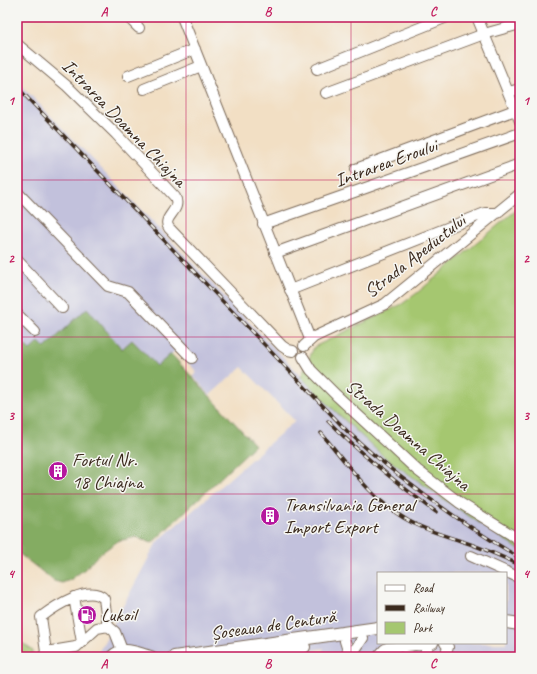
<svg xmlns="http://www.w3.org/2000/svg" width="537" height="674" viewBox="0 0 537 674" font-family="Caveat,sans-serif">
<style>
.industrial{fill:#c2c1dc;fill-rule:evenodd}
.green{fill:#a5c770;stroke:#707847}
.forest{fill:#84ac62;stroke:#606b40}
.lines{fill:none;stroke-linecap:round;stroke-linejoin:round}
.minor-casing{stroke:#7b6958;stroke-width:12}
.major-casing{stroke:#7b6958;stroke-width:14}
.minor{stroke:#fff;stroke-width:10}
.major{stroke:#fff;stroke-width:12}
.rail-casing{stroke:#3b2a1e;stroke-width:3.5}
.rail{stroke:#f6f6f2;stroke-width:2;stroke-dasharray:6;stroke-linecap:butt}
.grid{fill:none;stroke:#c2185b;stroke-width:1;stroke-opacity:0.55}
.labels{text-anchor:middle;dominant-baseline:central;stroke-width:3;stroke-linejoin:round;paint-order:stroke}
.street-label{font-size:19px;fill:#3b2a1e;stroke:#f6f6f2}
.poi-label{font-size:19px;fill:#3b2a1e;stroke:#f6f6f2;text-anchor:start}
.neatline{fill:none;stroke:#c2185b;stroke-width:1.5}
.grid-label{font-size:13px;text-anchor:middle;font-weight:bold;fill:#c2185b}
</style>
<rect width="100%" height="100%" fill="#f6f6f2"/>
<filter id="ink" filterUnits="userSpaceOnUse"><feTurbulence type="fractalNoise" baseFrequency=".025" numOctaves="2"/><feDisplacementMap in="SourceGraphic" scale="8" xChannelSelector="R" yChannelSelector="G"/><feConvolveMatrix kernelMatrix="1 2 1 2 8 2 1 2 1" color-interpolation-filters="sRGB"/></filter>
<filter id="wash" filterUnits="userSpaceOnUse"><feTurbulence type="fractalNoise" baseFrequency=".012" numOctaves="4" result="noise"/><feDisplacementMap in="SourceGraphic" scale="16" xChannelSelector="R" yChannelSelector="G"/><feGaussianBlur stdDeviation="0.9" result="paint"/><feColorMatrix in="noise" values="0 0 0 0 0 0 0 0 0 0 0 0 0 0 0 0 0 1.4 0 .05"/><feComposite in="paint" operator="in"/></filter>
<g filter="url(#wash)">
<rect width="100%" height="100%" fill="#f2dfc4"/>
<path class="industrial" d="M17 81 337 413 382 455 445 500 520 550V657H320L324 648 308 651 306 657H96L157 542 295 421 242 367 210 395 193 376 197 372 176 350 157 367 133 340 122 349 87 308 45 349 30 351 17 337ZM378 573H506V643H378Z"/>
<path class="green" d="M520 207V550L445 500 382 455 337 413 301 377 314 347 402 304 417 293Z
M17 639 33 651 32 657H17Z"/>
<path class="forest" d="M87 308 122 349 132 340 157 366 171 354 255 445 152 543 136 537 118 541 98 555 86 568 70 580 62 583 54 581 17 552V337L30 350 39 342 45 348Z"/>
</g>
<g filter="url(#ink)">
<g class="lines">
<defs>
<path id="minor" d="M128 17 139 28
M182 17 310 339
M477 17 520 121
M17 44 67 86 116 134 175 197C182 211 161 217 169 228L282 346 288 350 293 351
M317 69 447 17
M128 76 195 49
M144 89 201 66
M508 92 520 89
M326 93 484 34 520 24
M356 169 515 110
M17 192 108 286 128 292 192 358
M263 224 343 196 520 133
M275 253 520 164
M17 260 62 308
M290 290 485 213H498
M17 314 35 332
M304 346 314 337 385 304 520 194
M303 357 311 370 336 395 417 470 460 503 520 540
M471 556 520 578
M74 597 82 642
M345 641 350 657
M445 643 448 647 445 657
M46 652 76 647 97 628 108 626
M43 657 46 652 41 617C54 607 90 583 104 599L108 626 115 632 122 650
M350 657 363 638
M378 657 384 650 387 648 433 643
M405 657 410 645
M424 657 429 643"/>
<path id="major" d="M506 622 520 624
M112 657C124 645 137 654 151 657
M174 657 378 628
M236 657 304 647"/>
</defs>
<use href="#minor" class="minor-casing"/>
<use href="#major" class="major-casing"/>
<use href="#minor" class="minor"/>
<use href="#major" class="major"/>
<defs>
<path id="rail" d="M17 87 348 432C401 481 458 521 520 558
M328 421C361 455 398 484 436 512
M321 433C348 464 372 501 409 521 425 530 443 535 461 541 481 547 500 556 520 565"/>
</defs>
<use href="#rail" class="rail-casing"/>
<use href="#rail" class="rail"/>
</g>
</g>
<path class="grid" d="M186 17V657M351 17V657M17 180H520M17 337H520M17 494H520"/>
<defs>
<symbol id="building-disc" viewBox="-11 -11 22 22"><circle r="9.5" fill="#b5179e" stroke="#f6f6f2"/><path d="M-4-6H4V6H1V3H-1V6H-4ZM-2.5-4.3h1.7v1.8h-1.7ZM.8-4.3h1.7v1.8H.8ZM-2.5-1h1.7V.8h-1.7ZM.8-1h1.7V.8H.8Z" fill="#fff"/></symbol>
<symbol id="fuel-disc" viewBox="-11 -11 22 22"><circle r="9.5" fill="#b5179e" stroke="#f6f6f2"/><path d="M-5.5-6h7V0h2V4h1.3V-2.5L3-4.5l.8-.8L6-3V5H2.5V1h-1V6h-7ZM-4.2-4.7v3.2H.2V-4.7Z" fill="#fff"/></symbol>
</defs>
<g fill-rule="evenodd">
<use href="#building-disc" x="47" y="460" width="22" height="22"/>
<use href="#building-disc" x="259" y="505" width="22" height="22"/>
<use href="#fuel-disc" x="76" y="604" width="22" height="22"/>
</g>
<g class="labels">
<g class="street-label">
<text transform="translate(124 123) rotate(46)">Intrarea Doamna Chiajna</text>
<text transform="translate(386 163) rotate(-20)">Intrarea Eroului</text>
<text transform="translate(415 256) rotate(-38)">Strada Apeductului</text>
<text transform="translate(408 435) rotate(41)">Strada Doamna Chiajna</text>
<text transform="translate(273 625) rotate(-8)">Șoseaua de Centură</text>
</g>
<g class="poi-label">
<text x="72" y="460">Fortul Nr.<tspan x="72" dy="22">18 Chiajna</tspan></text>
<text x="284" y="505">Transilvania General<tspan x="284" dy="22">Import Export</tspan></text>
<text x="101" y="615">Lukoil</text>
</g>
</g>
<rect width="537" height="674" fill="none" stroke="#f6f6f2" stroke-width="44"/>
<rect x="377" y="572" width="130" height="72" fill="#f6f6f2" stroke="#aba49d"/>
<rect x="385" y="585" width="20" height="6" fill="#ffffff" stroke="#aba49d"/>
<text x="413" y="592" font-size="12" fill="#3b2a1e">Road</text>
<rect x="385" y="605" width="20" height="6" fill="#3b2a1e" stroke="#aba49d"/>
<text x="413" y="612" font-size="12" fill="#3b2a1e">Railway</text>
<rect x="385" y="622" width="20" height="12" fill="#a5c770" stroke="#aba49d"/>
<text x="413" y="632" font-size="12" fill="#3b2a1e">Park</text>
<rect x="22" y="22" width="493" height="630" class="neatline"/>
<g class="grid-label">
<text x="104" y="16">A</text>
<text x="268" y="16">B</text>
<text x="433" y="16">C</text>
<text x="11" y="105">1</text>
<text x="526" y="105">1</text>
<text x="11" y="263">2</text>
<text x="526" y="263">2</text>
<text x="11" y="420">3</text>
<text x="526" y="420">3</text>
<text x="11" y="578">4</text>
<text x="526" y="578">4</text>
<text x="104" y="668">A</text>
<text x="268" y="668">B</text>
<text x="433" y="668">C</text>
</g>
</svg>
